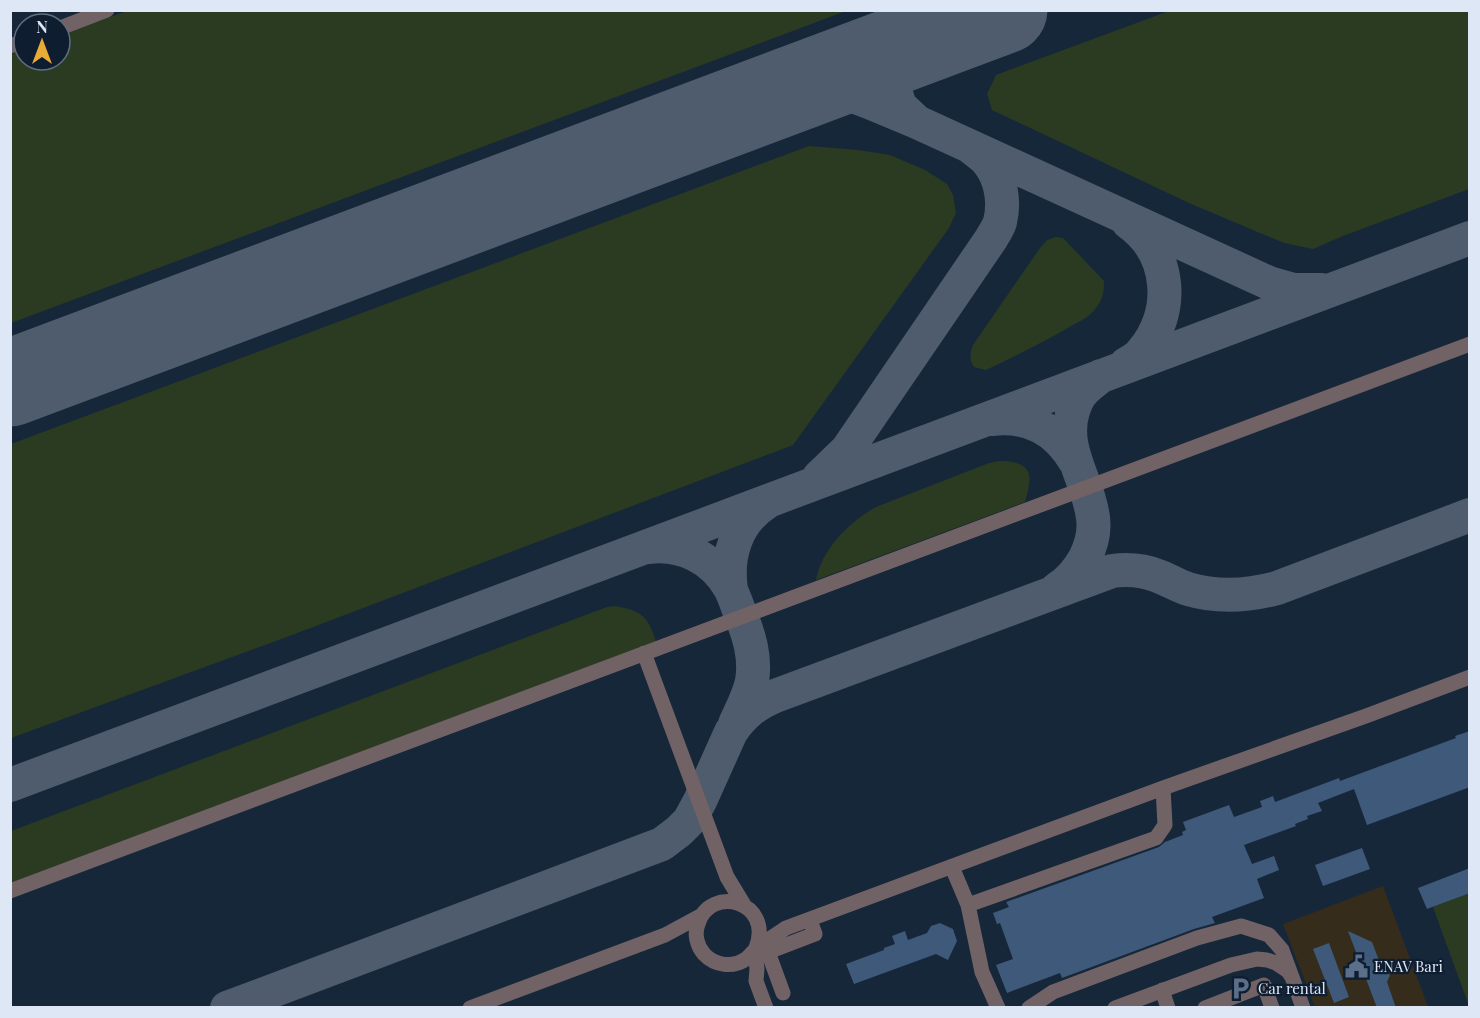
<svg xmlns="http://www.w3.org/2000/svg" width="1480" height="1018" viewBox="0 0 1480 1018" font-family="'Playfair Display',serif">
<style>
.commercial{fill:#352c1c}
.green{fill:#2b3b21}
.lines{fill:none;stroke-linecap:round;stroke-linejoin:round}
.taxiway{stroke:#4e5c6e;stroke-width:34}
.runway{stroke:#4e5c6e;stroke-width:87}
.building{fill:#3e597a}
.minor{stroke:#716265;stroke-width:15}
.labels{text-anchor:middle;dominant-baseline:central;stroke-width:4.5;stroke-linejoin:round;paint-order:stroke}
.poi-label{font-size:15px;fill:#dde7f5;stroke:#0e1d30;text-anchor:start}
</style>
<rect width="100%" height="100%" fill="#17273a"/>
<path class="commercial" d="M1383 886 1428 1007H1315L1283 924Z"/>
<path class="green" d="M127 11H846L11 323V54L24 49V60H60V35Z
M1169 11H1469V189L1343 236 1313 249 1284 243 1189 203 992 110 987 94 996 75Z
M809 146 858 150 890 155 925 170 947 184 953 195 956 213 949 228 793 445 292 635 11 738V444Z
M1056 237 1063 238 1104 281C1104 291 1103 300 1096 308 1089 318 1076 323 1066 329 1040 344 1013 357 986 370L974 367C969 359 970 354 973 345L1040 248 1047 240Z
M1000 461C1033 462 1033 474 1025 502L816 580C822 549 849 522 876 507L989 463Z
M615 606C642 611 648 616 656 642L11 883V831L607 607Z
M1469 893V1006L1433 907Z"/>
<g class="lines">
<path class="taxiway" d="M775 96 802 91H825L848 94 869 102 917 122 1269 283 1294 290H1321
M917 122 900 106 894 87 898 69 909 53 929 38
M1126 364C1131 361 1137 358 1141 353 1176 314 1172 253 1128 222
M992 419C1029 415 1056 429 1075 461
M819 477 847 450 991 239C994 234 998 228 1000 222 1005 202 1001 178 988 162 984 157 978 153 973 149
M648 547C682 543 713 558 730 588 734 596 737 605 740 613 749 635 756 657 752 681 749 696 741 710 735 724
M1057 589C1069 581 1078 571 1085 558 1091 546 1095 532 1093 518 1089 481 1061 449 1073 411 1075 405 1077 399 1081 394 1086 387 1094 382 1101 376
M731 590C726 556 736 522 766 503
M10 785C497 602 983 421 1470 238
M227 1008 662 844 679 831 689 821 700 801 731 732C743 714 756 704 775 696L1112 571C1128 569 1143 570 1158 576 1169 580 1178 586 1188 589 1218 598 1247 596 1277 588L1470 515"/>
<path class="runway" d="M10 383 1004 10"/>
</g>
<path class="building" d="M1470 731V787L1367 825 1354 789 1318 803 1322 811 1307 816 1308 819 1295 824 1296 826 1244 845 1252 864 1274 856 1279 870 1257 879 1264 898 1212 917 1215 923 1194 929 1062 978 1060 973 1007 993 996 965 1013 959 1000 923 997 924 993 913 1009 907 1006 902 1159 847 1165 842 1183 835 1182 832 1186 830 1183 822 1229 805 1234 817 1262 807 1260 801 1273 796 1275 802 1339 778 1340 781 1456 738 1455 736Z
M1362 848 1370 869 1323 886 1315 865Z
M1470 868V893L1427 909 1418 888Z
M940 923 953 929 957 941 948 960 936 954 854 984 846 964 884 950V948L895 944 892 936 905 931 908 940 927 933 931 926Z
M1348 931 1372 942 1383 971 1390 975 1387 982 1396 1008H1377Z
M1329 943 1349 997 1334 1003 1313 949Z"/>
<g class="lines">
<path class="minor" d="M60 28 107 10
M10 46 24 41
M644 653 727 877 744 905
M952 867 968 905 982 972 998 1008
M10 891 1470 344
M968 905 1156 838 1165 825 1163 788
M756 948C774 901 710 884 698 924 694 934 697 946 704 954 715 966 733 968 746 959 751 955 754 950 759 946 768 940 777 934 786 928L1163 788 1366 716 1470 677
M755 951 757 969 756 981 766 1008
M1162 990 1168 1008
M783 993 768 952 815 934 810 920
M470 1008 665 935 702 915
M1029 1008 1053 992 1197 938 1241 926 1269 935 1282 950 1292 977
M1115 1008 1231 965 1257 959 1267 960 1276 963 1288 971 1292 977 1303 1008
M1205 1008 1264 985 1272 1008"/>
</g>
<defs>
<symbol id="civic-bare" viewBox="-9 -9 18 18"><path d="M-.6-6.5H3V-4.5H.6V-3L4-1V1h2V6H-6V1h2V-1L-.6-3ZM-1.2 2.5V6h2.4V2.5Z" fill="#5c6f8a" stroke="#0e1d30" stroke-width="2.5" paint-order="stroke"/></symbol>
<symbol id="parking-bare" viewBox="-9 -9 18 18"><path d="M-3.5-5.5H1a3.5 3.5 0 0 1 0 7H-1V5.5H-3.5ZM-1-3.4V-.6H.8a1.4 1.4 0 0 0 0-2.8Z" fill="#5c6f8a" stroke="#0e1d30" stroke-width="2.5" paint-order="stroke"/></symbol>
</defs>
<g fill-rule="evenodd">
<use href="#civic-bare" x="1340" y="950" width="33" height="33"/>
<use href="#parking-bare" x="1224" y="972" width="33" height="33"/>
</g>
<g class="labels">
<g class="poi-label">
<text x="1374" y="966">ENAV Bari</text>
<text x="1258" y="988">Car rental</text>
</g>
</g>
<rect width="1480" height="1018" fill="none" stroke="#dde7f5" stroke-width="24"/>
<g transform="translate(42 42)"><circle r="28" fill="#0e1d30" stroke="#616e7f" stroke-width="1.5"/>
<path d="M0-4.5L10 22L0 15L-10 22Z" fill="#e9ab38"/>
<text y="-9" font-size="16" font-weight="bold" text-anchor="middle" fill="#dde7f5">N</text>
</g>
</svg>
